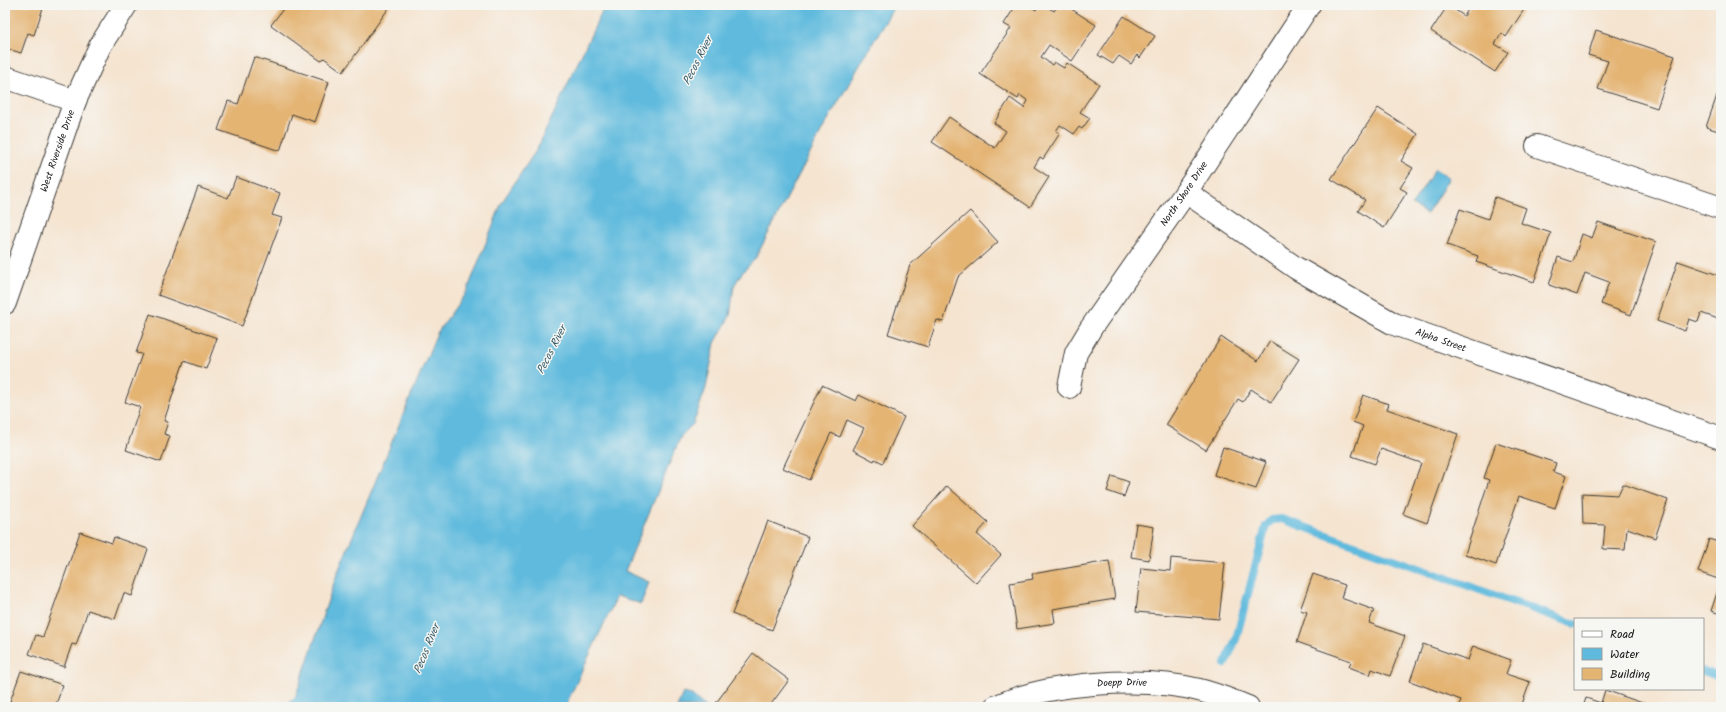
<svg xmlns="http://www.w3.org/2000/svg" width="1726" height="712" viewBox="0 0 1726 712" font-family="Kalam,sans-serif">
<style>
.water{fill:#5fbadd;stroke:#3e6b7c}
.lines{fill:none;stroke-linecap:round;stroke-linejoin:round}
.stream{stroke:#5fbadd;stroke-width:8}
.building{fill:#e4b473}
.minor-casing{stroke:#3d3a37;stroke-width:24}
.minor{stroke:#fff;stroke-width:22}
.labels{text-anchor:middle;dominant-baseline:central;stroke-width:3;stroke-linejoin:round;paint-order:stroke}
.street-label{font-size:10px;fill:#1c1c1c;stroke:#f6f6f2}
.water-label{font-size:11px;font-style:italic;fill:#375b69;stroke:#f6f6f2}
</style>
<rect width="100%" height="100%" fill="#f6f6f2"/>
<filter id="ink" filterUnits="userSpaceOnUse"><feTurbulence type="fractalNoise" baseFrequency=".025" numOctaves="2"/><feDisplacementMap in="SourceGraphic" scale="8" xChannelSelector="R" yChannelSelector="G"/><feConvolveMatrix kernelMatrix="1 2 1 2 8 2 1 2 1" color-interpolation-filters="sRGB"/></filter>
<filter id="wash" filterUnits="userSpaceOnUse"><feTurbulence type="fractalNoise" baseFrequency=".012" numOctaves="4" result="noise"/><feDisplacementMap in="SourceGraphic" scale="16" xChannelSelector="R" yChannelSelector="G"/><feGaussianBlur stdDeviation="0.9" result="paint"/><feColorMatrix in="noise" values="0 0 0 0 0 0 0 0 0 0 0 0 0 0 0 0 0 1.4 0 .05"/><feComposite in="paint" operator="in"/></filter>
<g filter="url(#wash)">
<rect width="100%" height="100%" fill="#f5e4d0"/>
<path class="water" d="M605 5H895L826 123 755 259 741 274 734 286 730 316 715 343 706 388 693 424 681 436 625 571 649 582 641 604 617 596 565 707H282L295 698 337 574 437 333 467 291 502 202 537 149Z
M1435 169 1449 178 1427 214 1412 205Z
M683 693 692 695 705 707H677Z"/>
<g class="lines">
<path class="stream" d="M1225 664 1236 639 1266 526 1272 520 1282 519 1575 624
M1703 671 1721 677"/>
</g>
<g id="blocks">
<path class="building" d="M5 5H44L34 35 28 33 21 53 5 48Z
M286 5H391L343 72 324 58 321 61 271 25Z
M1016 5H1028L1036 10 1039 5H1044L1054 11 1058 5H1065L1096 25 1072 61 1049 45 1041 57 1052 65 1054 62 1064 68 1067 63 1099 84 1080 112 1090 118 1082 129 1079 127 1074 134 1060 125 1056 131 1060 133 1043 159 1040 157 1034 167 1049 177 1030 207 932 142 949 117 995 148 1006 131 994 123 1010 98 1024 108 1028 101 1020 95 1018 99 980 74 1011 28 1004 24Z
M1448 5 1464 16 1471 5H1527L1506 37 1502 33 1495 44 1508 52 1495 72 1431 31Z
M1124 16 1155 36 1140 58 1137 55 1131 64 1119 56 1113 64 1098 55Z
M1596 30 1675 56 1657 108 1598 89 1608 61 1588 55Z
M254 57 329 82 315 122 292 114 280 151 218 130 228 101 238 104Z
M1721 84V132L1706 127Z
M1378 108 1418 134 1401 161 1413 168 1400 188 1407 192 1384 228 1358 211 1365 200 1331 179Z
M236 177 280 193 272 215 282 218 242 326 158 295 198 187 228 198Z
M1495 197 1526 208 1521 223 1551 233 1534 282 1476 262 1478 256 1447 245 1460 209 1488 219Z
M970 211 998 242 958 277 943 322 937 320 928 347 888 334 910 265Z
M1598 222 1656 242 1631 315 1601 304 1609 282 1585 273 1577 295 1549 285 1558 257 1573 262 1582 234 1592 238Z
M1678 261 1721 276V320L1701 313 1698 322 1689 319 1685 331 1657 321Z
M150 314 217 338 206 369 184 361 164 421 168 422 164 434 170 436 161 462 126 450 140 407 125 402 142 354 136 353Z
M1221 337 1258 361 1270 341 1299 359 1271 402 1251 389 1243 402 1238 399 1206 450 1166 425Z
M822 385 856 401 859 395 904 417 883 463 875 459 874 461 853 450 864 428 847 420 840 437 831 433 809 480 783 468Z
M1363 395 1389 404 1387 409 1458 434 1427 523 1403 514 1421 463 1381 449 1375 464 1352 456 1363 426 1353 422Z
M1496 443 1556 463 1553 472 1566 476 1555 508 1519 496 1496 565 1465 554 1489 480 1484 478Z
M1223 447 1266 462 1256 489 1214 475Z
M1112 476 1129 482 1124 497 1107 491Z
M1623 484 1668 500 1655 538 1627 528 1625 550 1603 549 1605 525 1583 524 1582 493 1618 495Z
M947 486 988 522 977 534 1001 555 976 583 912 526Z
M768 521 808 537 772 630 732 614Z
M1136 524 1154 527 1149 560 1131 557Z
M80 532 112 543 114 537 148 549 132 596 124 593 115 619 88 610 76 645 72 644 64 667 29 654 36 635 43 637Z
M1709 539 1721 543V580L1698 572Z
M1171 558 1225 563 1219 619 1136 612 1141 568 1170 571Z
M1109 561 1115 599 1053 609 1055 623 1017 629 1010 583 1033 579 1032 574Z
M1313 574 1345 585 1341 598 1374 610 1369 623 1405 636 1390 676 1372 669 1370 675 1349 667 1351 661 1297 642 1307 612 1300 610Z
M1721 581V614L1711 611Z
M1423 644 1468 660 1473 646 1511 660 1506 674 1530 682 1521 707H1464L1459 705 1461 700 1410 681Z
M753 653 789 680 769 707H713Z
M21 671 63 685 55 707H8Z
M1605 690 1654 707H1583L1586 698 1601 703Z"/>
</g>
</g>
<g filter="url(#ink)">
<use href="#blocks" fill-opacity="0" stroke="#3d3a37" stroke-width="1"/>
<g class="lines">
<defs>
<g id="minor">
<path d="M5 77 75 101"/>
<path d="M1537 146 1721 208"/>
<path id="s1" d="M1186 192 1296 268 1394 324 1721 438"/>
<path id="s2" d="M5 303 75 101 100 46 126 5"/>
<path id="s3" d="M1069 387 1076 353 1091 328 1186 192 1309 5"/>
<path id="s4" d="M995 707C1048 682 1143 676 1199 690 1216 694 1232 701 1248 707"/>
</g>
</defs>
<use href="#minor" class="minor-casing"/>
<use href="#minor" class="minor"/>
</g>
</g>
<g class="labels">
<g class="street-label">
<text stroke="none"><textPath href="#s2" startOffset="161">West Riverside Drive</textPath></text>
<text stroke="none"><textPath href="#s3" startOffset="227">North Shore Drive</textPath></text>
<text stroke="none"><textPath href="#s1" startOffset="296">Alpha Street</textPath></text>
<text stroke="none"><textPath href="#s4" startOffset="130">Doepp Drive</textPath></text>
</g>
<g class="water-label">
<text transform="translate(698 61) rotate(-63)">Pecos River</text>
<text transform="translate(552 350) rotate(-63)">Pecos River</text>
<text transform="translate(427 649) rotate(-68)">Pecos River</text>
</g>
</g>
<rect width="1726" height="712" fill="none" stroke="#f6f6f2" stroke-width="20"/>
<rect x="1574" y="618" width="130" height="72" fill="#f6f6f2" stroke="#9f9f9c"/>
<rect x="1582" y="631" width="20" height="6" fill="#ffffff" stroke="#9f9f9c"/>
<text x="1610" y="638" font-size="12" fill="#1c1c1c">Road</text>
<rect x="1582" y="648" width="20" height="12" fill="#5fbadd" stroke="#9f9f9c"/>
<text x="1610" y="658" font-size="12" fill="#1c1c1c">Water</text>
<rect x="1582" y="668" width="20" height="12" fill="#e4b473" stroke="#9f9f9c"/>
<text x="1610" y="678" font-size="12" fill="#1c1c1c">Building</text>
</svg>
